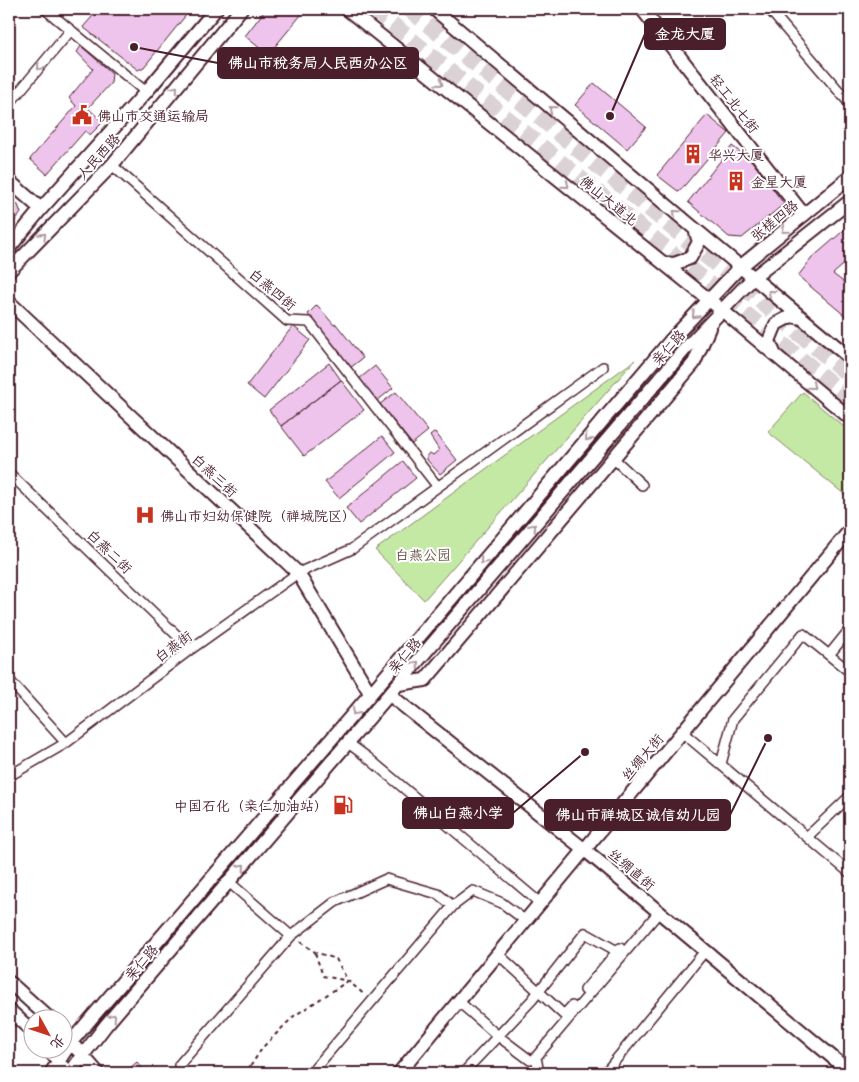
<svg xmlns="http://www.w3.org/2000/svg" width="859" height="1082" viewBox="0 0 859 1082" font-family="'Playpen Sans','LXGW WenKai TC',sans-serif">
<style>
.green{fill:#c4e9a4;stroke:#878468}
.building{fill:#eec4ec;stroke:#4a1f2b}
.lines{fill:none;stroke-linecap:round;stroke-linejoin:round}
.highway-tunnel{stroke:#dbd2d5;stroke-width:16;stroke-dasharray:16 8;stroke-linecap:butt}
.street-casing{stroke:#4a1f2b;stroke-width:12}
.secondary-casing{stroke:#4a1f2b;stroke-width:16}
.path{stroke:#4a1f2b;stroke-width:2;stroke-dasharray:4 4;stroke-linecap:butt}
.street{stroke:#fff;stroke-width:9}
.secondary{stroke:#fff;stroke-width:12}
.oneway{stroke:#ae9aa0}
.labels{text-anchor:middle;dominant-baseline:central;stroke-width:4;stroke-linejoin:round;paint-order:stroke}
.street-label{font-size:14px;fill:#4a1f2b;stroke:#fff}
.poi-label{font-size:14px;fill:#4a1f2b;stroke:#fff;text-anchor:start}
.park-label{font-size:14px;fill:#685249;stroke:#fff}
.leader{fill:none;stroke:#4a1f2b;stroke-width:2}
.callout-dot{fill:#4a1f2b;stroke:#fff;stroke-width:2}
.callout{fill:#4a1f2b;stroke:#4a1f2b;stroke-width:2}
.callout-label{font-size:15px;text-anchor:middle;font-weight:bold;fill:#fff}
</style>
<rect width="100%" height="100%" fill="#fff"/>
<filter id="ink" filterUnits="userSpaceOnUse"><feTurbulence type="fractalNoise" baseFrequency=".02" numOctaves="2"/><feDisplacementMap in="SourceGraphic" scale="10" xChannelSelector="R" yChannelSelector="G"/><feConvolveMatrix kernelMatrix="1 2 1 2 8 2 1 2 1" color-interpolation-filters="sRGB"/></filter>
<g filter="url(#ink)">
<path class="green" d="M635 360 424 600 375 550Z
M803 392 850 432V499L768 432Z"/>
<path class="building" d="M99 9H191L144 67 138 70 83 27Z
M266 9H306L268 55 245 36Z
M81 46 112 73 111 83 88 108 103 122 90 135 85 131 47 174 30 159 76 106 69 98 93 69 77 52Z
M594 83 646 127 627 149 575 105Z
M707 115 729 133 679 192 657 175Z
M732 146 752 161 784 204 742 238 729 237 688 202Z
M9 197 18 205 21 213 9 228Z
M850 225V259L833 274 850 287V320L798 276 812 258Z
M317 305 334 325 336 324 363 358 350 368 308 314Z
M293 326 310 340 264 399 247 385Z
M329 363 341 380 281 426 269 410Z
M375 366 393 388 377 401 359 379Z
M341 380 364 410 304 456 281 426Z
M396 392 428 431 412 444 380 404Z
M435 432 457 460 440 474 427 460V455L430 453 433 455 439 450 430 436Z
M382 436 395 452 339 498 325 482Z
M403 461 416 478 359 524 346 508Z
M9 1058 15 1065 20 1073H9Z
M137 1062 147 1073H124Z"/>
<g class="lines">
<path class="highway-tunnel" d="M374 9 850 399
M409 9 850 376"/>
<defs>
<path id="street" d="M45 9 146 92
M769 9 850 104
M9 104 71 30
M112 165 287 321 309 322 438 487
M613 458 642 485
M9 473 191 649
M829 655 850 629
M9 680 66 743
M682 732 850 873
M348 743 367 757 540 903
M721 764 733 719 803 634 850 672
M9 776 66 743 191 649 298 573 352 549 603 367
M807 837 850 796
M229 882 291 936 335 902 386 879 438 894 453 906 473 891 502 903 526 921
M498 954 564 1015 572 1006
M585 990 620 948
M458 1001 498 1036 530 1060
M180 1073 179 1065 291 936
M311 1073 453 906
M463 1073 532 1000 585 933 617 951
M539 1073 536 1057 659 912
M605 1073 705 951"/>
<path id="secondary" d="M347 9 723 311 850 418
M434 9 695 229 850 358
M642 9 804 215
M9 181 41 209
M9 248 41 209 146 92 216 9
M663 263 674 264 690 258 699 242 695 229
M9 271 112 165 241 9
M9 302 298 573 370 693
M774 353 769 341 776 324 791 316 802 318
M399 684 425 680 694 363 709 328
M390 695 585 850 850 1072
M9 982 51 1020
M9 1010 32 1031
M62 1032 98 1073
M49 1050 63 1067
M51 1073 71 1042 94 1015 378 685 672 339 740 267 850 177
M70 1073 83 1055 106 1025 685 349 753 278 850 201
M399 1073 850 530"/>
</defs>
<use href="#street" class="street-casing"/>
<use href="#secondary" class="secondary-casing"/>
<path class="path" d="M300 942 315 952 336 959 348 981 365 995
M315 953 323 976 348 981
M246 1073 263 1047 294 1016 348 981"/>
<use href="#street" class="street"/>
<use href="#secondary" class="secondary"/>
</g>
<defs><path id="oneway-chevron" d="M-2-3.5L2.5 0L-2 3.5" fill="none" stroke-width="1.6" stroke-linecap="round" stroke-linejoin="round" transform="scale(1.25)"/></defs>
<g class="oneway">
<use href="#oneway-chevron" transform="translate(40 67) rotate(130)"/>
<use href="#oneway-chevron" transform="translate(440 83) rotate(39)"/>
<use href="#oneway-chevron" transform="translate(175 89) rotate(-50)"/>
<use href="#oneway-chevron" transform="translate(552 109) rotate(-140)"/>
<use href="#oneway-chevron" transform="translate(566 185) rotate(39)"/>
<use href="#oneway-chevron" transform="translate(676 213) rotate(-140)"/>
<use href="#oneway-chevron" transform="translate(785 230) rotate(141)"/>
<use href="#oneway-chevron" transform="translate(43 236) rotate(-46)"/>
<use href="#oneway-chevron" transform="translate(771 293) rotate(-140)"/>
<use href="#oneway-chevron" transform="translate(695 315) rotate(134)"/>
<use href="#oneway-chevron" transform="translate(812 386) rotate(40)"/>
<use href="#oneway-chevron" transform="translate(588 438) rotate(130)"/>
<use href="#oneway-chevron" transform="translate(533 527) rotate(-49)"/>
<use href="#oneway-chevron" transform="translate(483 561) rotate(130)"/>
<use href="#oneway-chevron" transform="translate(416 664) rotate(-49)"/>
<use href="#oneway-chevron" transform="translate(355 712) rotate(131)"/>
<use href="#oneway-chevron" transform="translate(242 867) rotate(-49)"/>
<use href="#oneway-chevron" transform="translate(113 1017) rotate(-49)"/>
</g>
</g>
<defs>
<symbol id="civic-bare" viewBox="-9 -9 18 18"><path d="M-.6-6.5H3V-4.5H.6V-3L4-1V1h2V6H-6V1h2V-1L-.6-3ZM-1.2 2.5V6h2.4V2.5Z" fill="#c8321e" stroke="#fff" stroke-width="2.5" paint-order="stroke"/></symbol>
<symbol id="building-bare" viewBox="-9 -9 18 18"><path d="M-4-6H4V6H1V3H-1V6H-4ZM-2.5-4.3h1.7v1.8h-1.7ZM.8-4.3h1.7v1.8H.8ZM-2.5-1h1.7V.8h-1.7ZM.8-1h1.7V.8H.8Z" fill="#c8321e" stroke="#fff" stroke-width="2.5" paint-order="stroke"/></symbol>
<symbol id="hospital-bare" viewBox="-9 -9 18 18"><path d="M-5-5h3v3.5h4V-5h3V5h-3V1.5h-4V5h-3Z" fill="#c8321e" stroke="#fff" stroke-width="2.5" paint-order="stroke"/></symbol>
<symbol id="fuel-bare" viewBox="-9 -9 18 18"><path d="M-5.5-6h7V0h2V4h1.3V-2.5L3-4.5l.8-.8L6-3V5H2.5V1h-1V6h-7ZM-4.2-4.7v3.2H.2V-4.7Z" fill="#c8321e" stroke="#fff" stroke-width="2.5" paint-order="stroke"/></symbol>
</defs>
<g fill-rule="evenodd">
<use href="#civic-bare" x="68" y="101" width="28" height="28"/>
<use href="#building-bare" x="679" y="140" width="28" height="28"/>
<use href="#building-bare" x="722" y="167" width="28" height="28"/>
<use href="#hospital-bare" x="131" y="501" width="28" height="28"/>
<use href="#fuel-bare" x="329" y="791" width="28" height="28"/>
</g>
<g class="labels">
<g class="street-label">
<text transform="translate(735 103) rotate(52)">轻工北七街</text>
<text transform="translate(98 156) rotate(-48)">人民西路</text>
<text transform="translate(609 200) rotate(39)">佛山大道北</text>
<text transform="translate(774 220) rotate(-39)">张槎四路</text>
<text transform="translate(273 289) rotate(40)">白燕四街</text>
<text transform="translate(668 347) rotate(-48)">亲仁路</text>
<text transform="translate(215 475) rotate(43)">白燕三街</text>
<text transform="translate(110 551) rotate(44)">白燕二街</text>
<text transform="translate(173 646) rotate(-36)">白燕街</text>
<text transform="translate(404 655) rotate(-50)">亲仁路</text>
<text transform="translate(642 757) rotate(-50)">丝绸大街</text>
<text transform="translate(632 869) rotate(40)">丝绸直街</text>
<text transform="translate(141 962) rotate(-49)">亲仁路</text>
</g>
<g class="poi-label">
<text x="97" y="115">佛山市交通运输局</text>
<text x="708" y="154">华兴大厦</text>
<text x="751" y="181">金星大厦</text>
<text x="160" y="515">佛山市妇幼保健院（禅城院区）</text>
<text x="328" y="805" text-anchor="end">中国石化（亲仁加油站）</text>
</g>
<g class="park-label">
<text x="423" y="554">白燕公园</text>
</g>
</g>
<path class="leader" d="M610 116L645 34M134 47L218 63M585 752L513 813M768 738L730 815"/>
<g class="callout-dot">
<circle cx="610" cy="116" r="5"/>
<circle cx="134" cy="47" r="5"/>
<circle cx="585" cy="752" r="5"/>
<circle cx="768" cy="738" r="5"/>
</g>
<g class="callout">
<rect x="645" y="19" width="80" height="30" rx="5"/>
<rect x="218" y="48" width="200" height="30" rx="5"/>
<rect x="403" y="798" width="110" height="30" rx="5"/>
<rect x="545" y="800" width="185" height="30" rx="5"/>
</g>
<g class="callout-label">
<text x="685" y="39">金龙大厦</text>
<text x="318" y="68">佛山市税务局人民西办公区</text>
<text x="458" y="818">佛山白燕小学</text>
<text x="638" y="820">佛山市禅城区诚信幼儿园</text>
</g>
<rect width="859" height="1082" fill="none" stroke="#fff" stroke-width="30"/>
<rect x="15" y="15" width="829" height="1052" fill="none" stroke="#4a1f2b" stroke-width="2" filter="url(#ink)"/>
<g transform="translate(48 1034) rotate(130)"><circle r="24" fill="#ffffff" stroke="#b7a5aa"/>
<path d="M0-4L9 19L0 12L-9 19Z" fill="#c8321e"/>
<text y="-8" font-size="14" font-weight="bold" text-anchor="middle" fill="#4a1f2b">北</text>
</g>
</svg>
